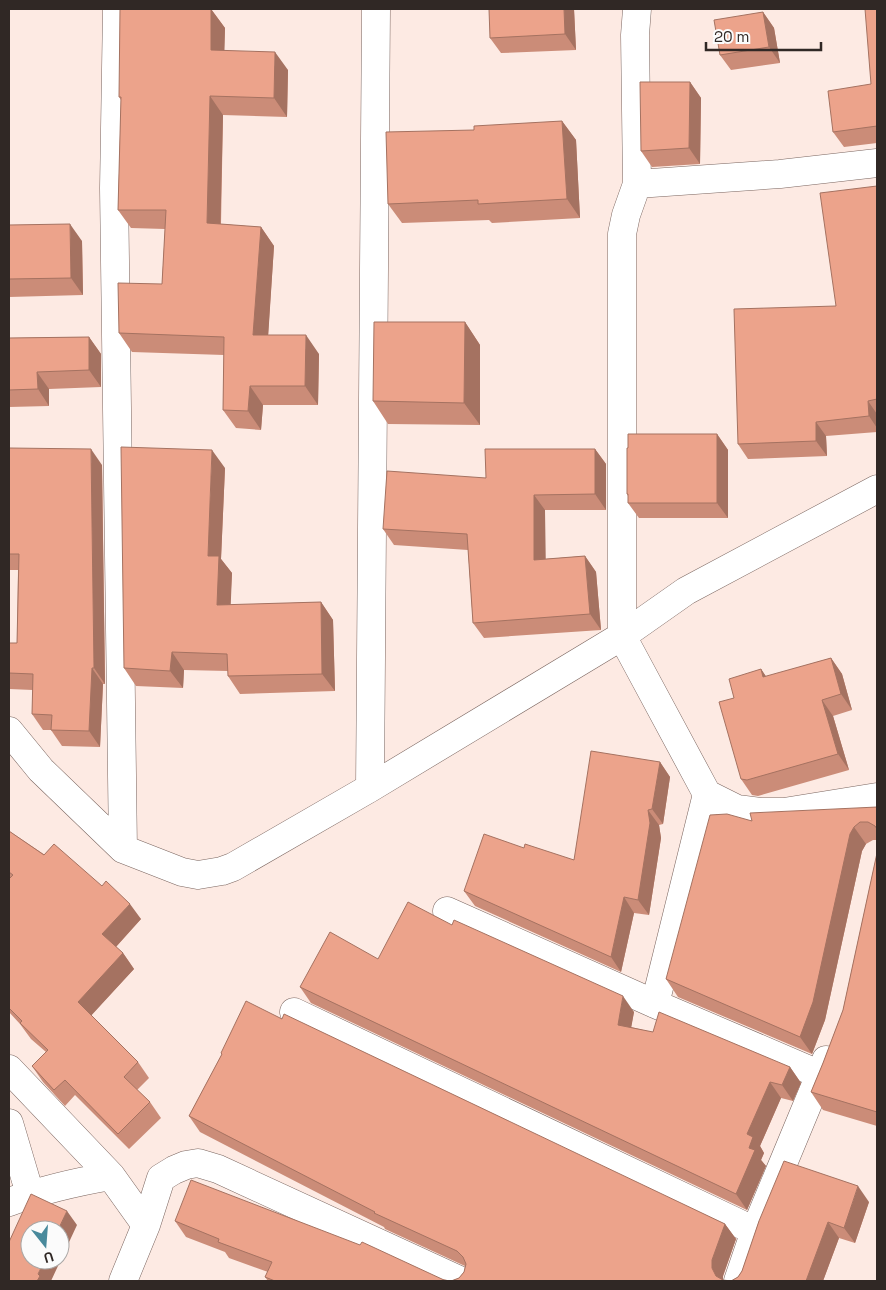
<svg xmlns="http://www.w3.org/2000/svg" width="886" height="1290" viewBox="0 0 886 1290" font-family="'Space Grotesk',sans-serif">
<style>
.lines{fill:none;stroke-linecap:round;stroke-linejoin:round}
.street-casing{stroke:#7b6660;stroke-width:29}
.street{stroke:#fff;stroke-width:28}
.wall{fill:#cb8c78}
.shaded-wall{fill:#a57261}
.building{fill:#eca38b;stroke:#a57261}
</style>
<rect width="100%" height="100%" fill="#fdeae3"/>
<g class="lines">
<defs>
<path id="street" d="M117 9 114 188 123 849
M637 9 635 35 637 184
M877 163 780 174 637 184 626 215 622 234V636L707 794 737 809 760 812H784L877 797
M9 731 41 770 123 849 182 872 198 875 222 871 233 867 370 788 622 636 686 591 877 489
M370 788 376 9
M447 911 655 1004 821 1075
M655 1004 707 794
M294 1012 755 1231
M9 1069 111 1176 146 1225
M9 1123 30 1194
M9 1202C42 1190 76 1182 111 1176
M123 1281 146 1225 161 1178 174 1170 186 1165 198 1163 218 1169 461 1281
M738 1281 755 1231 826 1060"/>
</defs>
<use href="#street" class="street-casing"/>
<use href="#street" class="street"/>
</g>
<path class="wall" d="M211 9 225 28 224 50 288 70 287 117 223 115 221 224 261 227 274 246 268 335 319 354 318 405H263L261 430 236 428 223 410 224 355 132 352 119 333 162 284 165 229 131 228 118 210 121 100 119 97Z
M574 9 576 50 501 53 490 38Z
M877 9V143L844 147 833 132 871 84Z
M763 12 774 28 780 63 731 70 720 55Z
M690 82 701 98 700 164 652 167 641 151Z
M562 121 576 140 580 218 492 223 489 220 402 223 388 204 474 130Z
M877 186V432L826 436 827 456 748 459 738 444 836 306Z
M9 225 82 241 83 295 9 297Z
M465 322 480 345V425L388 424 373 401Z
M89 337 101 354V387L49 389V406L9 407V338Z
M717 434 728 450V518H639L628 503V496L627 494 628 448Z
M9 448 102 465 105 684H103L100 747 62 746 51 730H43L32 714 33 690 9 689V643H17L18 570H9Z
M595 449 606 464V510H545V559L585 556 596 572 601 630 484 638 473 623 468 550 394 545 383 529 486 478Z
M225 468 221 559 232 573 230 605 321 602 333 620 335 691 240 694 228 676V671L184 670 183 688 136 686 124 668Z
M831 658 842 674 852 710 833 716 849 770 758 796 752 795 741 779 734 698 761 669 766 677Z
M660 762 670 777 663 824 659 825 661 838 649 915 634 913 621 972 475 906 464 891 524 848 574 860Z
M877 807V840H873L866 844 862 851 825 1020 812 1054 678 997 666 979 752 821Z
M9 831 141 919 116 947 123 953 134 969 91 1015 138 1062 149 1078 137 1090 150 1102 161 1118 129 1149 75 1095 65 1106 43 1082 32 1066 46 1052 31 1039 20 1024 9 1012Z
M877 853V1126L823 1110 811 1092 823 1063 843 1010Z
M452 925 634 1012 631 1027 790 1067 801 1083 793 1101 781 1098 760 1146 764 1153 761 1160 766 1166 747 1210 311 1003 300 987 378 959Z
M282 1019 725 1224 736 1239 723 1276V1280L731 1281 738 1277 742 1271 759 1221 869 1202 855 1243 839 1238 823 1281H268L265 1277 268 1272 229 1258 225 1252 186 1237 175 1221 451 1281 459 1278 464 1272 465 1266 385 1229 384 1227 200 1132 189 1116 222 1054 221 1053Z"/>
<path class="shaded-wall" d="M211 9 225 28 224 69 211 50Z
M564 9H574L576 50 565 34Z
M763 12 774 28 780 63 769 47Z
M275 52 288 70 287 117 274 98Z
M690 82 701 98 700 164 689 148Z
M210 96 223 115 220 242 207 223Z
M562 121 576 140 580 218 567 199Z
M70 224 82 241 83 295 71 278Z
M261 227 274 246 267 354 253 335Z
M465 322 480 345V425L464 403Z
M306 335 319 354 318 405 305 386Z
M89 337 101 354V387L89 370Z
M37 372 49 389V406L38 389Z
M250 386 263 405 261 430 248 411Z
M868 401 877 414V428L869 416Z
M816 422 826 436 827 456 816 441Z
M717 434 728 450V518L717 503Z
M91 449 102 465 105 684 94 668Z
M595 449 606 464V510L595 494Z
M212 450 225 468 221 559 232 573 230 623 217 605 208 556Z
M534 495 545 510 546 576 534 560Z
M585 556 596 572 601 630 590 614Z
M321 602 333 620 335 691 322 674Z
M172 652 184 670 183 688 170 671Z
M831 658 842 674 852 710 841 694Z
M92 668 103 684 100 747 89 731Z
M761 669 772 685 763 677Z
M822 700 833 716 849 770 838 754Z
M660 762 670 777 663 824 652 809Z
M648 810 659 825 661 838 649 915 638 900Z
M854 827 866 844 862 851 825 1020 812 1054 800 1037 850 834Z
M624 897 634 913 621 972 611 957Z
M130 904 141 919 113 950 102 934Z
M123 953 134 969 89 1018 78 1002Z
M623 996 634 1012 629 1040 618 1025Z
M790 1067 801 1083 793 1101 782 1085Z
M770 1082 781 1098 760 1146 764 1153 761 1160 766 1166 747 1210 736 1194 749 1148 747 1134Z
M858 1186 869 1202 855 1243 844 1228Z
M67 1211 77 1225 51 1281H37L38 1274 45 1260H60V1230H58Z
M828 1222 839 1238 823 1281H806Z
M725 1224 736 1239 723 1276V1281L716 1276 712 1268V1260Z"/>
<path class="building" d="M120 9H211V50L275 52 274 98 210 96 207 223 261 227 253 335H306L305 386H250L248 411 223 410 224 337 119 333 118 283 162 284 166 210H118L121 97H119Z
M489 9H564L565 34 490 38Z
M865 9H877V126L833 132 828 91 871 84Z
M763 12 769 47 720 55 714 20Z
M640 82H690L689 148 641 151Z
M562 121 567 199 478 204V200L388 204 386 132 474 130V126Z
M877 186V399L868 401 869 416 816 422V441L738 444 734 309 836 306 820 193Z
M70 224 71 278 9 279V225Z
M374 322H465L464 403 373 401Z
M89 337V370L37 372 38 389 9 390V338Z
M628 434H717V503H628V494H627V448H628Z
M121 447 212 450 208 556H219L217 605 321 602 322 674 228 676 227 654 172 652 170 671 124 668Z
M9 448 91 449 94 668H92L89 731 51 730 52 715 32 714 33 674 9 673V643H17L19 554H9Z
M485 449H595V494L534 495V560L585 556 590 614 473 623 467 534 383 529 387 471 486 478Z
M831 658 841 694 822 700 838 754 747 780 741 779 719 702 734 698 729 679 761 669 763 677Z
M591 751 660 762 652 809 648 810 650 823 638 900 624 897 611 957 464 891 484 834 524 848 525 844 574 860Z
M877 807V829L875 826 868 822H860L854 827 850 834 813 1002 800 1037 666 979 710 815 727 814 752 821 750 813Z
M9 831 44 855 54 844 102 886 106 881 130 904 102 934 123 953 78 1002 138 1062 124 1077 150 1102 118 1134 65 1080 54 1090 32 1066 48 1050 20 1023 22 1021 9 1008V879L13 875 9 872Z
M877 853V1112L811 1092 823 1063 843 1010Z
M408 902 452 925 454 920 623 996 618 1025 653 1032 659 1012 790 1067 782 1085 770 1082 747 1134 753 1137 749 1148 755 1150 736 1194 300 987 330 932 378 959Z
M246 1001 282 1019 284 1014 725 1224 712 1260V1268L716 1276 723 1280 731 1281 738 1277 742 1271 759 1221 784 1161 858 1186 844 1228 828 1222 806 1281H275L265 1277 272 1262 218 1242 219 1239 175 1221 191 1180 360 1245 362 1242 444 1280 451 1281 459 1278 464 1272 466 1264 463 1257 457 1251 374 1213 375 1212 189 1116 222 1054 221 1053Z
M31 1194 67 1211 58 1230H30V1260H45L38 1274 40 1276 37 1281H9V1242Z"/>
<rect width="886" height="1290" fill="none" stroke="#302825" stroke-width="20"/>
<g transform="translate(45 1245) rotate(163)"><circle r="24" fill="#fbfbfb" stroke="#aaa7a5"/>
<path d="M0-4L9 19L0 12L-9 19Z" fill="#498a9c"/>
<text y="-8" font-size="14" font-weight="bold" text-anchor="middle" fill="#302825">U</text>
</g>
<path d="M706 42v8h115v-8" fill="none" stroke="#302825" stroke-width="2.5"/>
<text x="714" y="42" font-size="15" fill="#302825" stroke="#fbfbfb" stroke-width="4" paint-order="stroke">20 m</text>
</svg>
